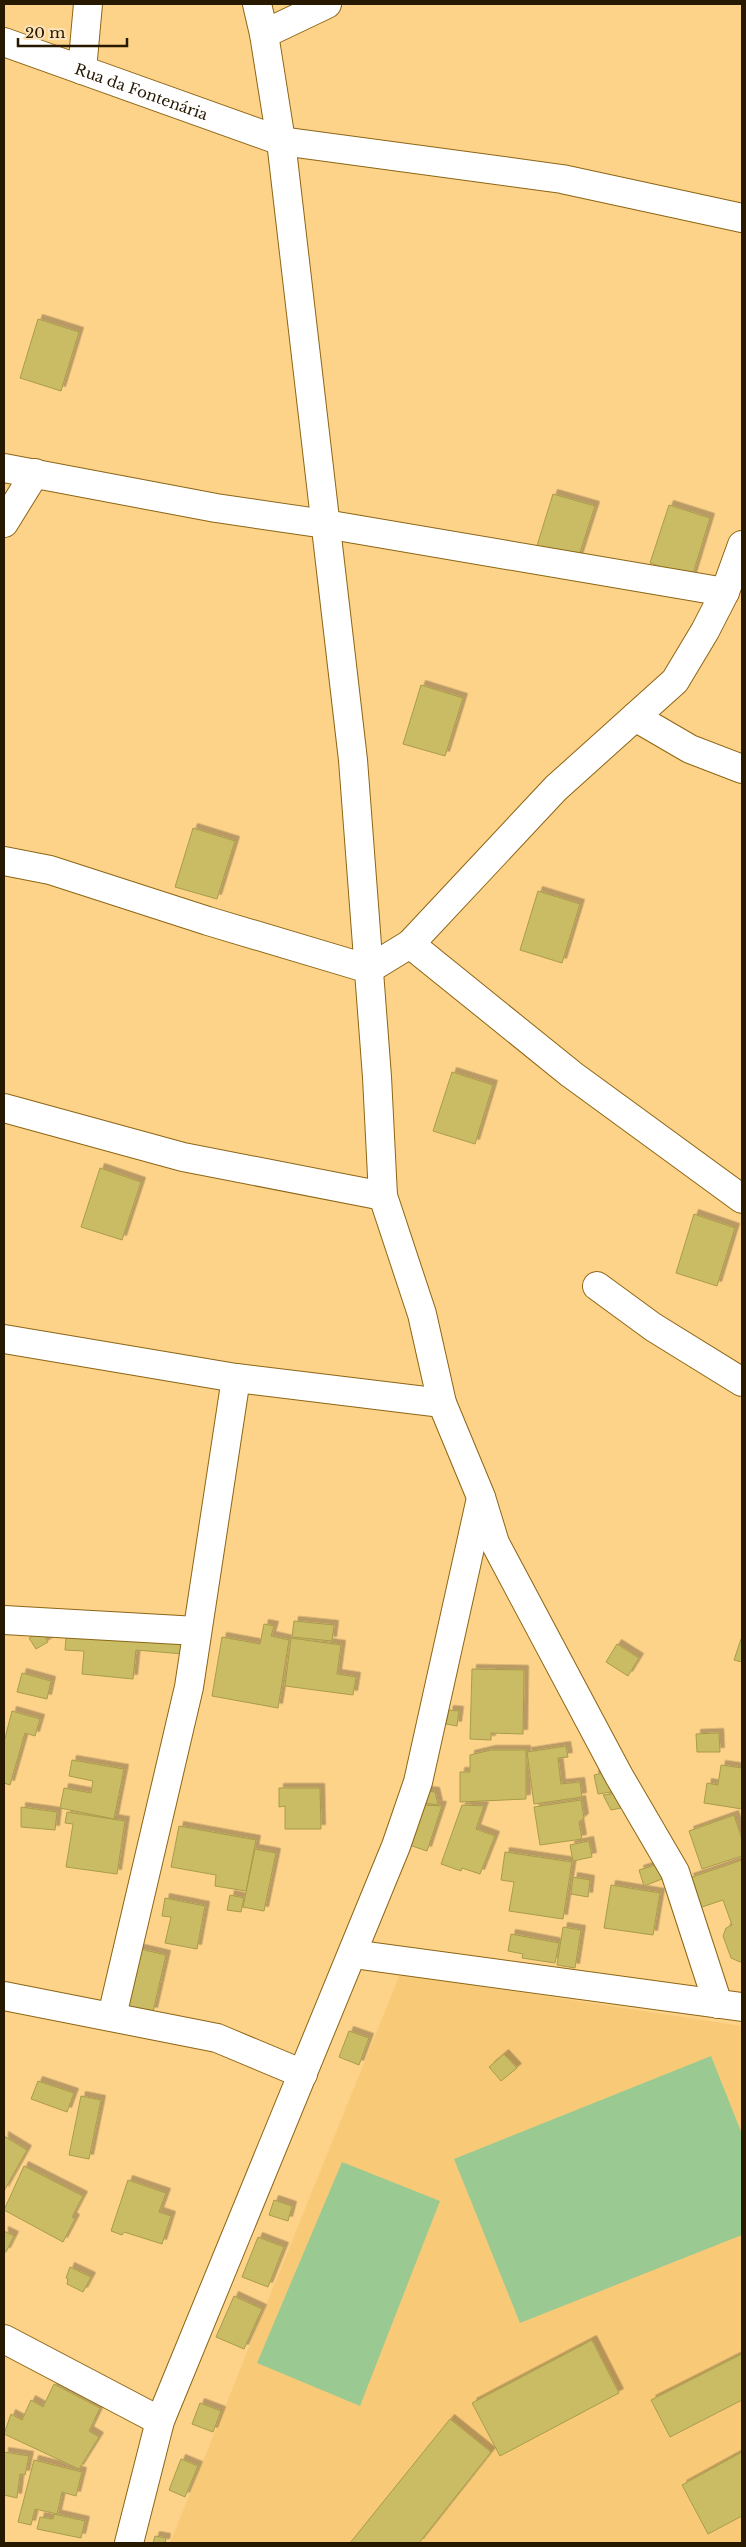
<svg xmlns="http://www.w3.org/2000/svg" width="746" height="2547" viewBox="0 0 746 2547" font-family="'Libre Baskerville',serif">
<style>
.built{fill:#f8ca78}
.green{fill:#9bc992}
.building{fill:#cabc65;stroke:#a89c4b;filter:url(#shadow)}
.lines{fill:none;stroke-linecap:round;stroke-linejoin:round}
.minor-casing{stroke:#8c6616;stroke-width:30}
.minor{stroke:#fff;stroke-width:28}
.labels{text-anchor:middle;dominant-baseline:central;stroke-width:4;stroke-linejoin:round;paint-order:stroke}
.street-label{font-size:15px;fill:#271800;stroke:#fce3b8}
</style>
<defs>
<filter id="shadow"><feDropShadow dx="4.5" dy="-4.5" stdDeviation="0" flood-color="#0004"/></filter>
</defs>
<rect width="100%" height="100%" fill="#fdd289"/>
<path class="built" d="M400 1974 742 2026V2543H170Z"/>
<path class="green" d="M711 2056 742 2134V2235L520 2323 454 2159Z
M342 2162 440 2201 360 2406 257 2363Z"/>
<path class="building" d="M38 319 79 332 61 391 20 378Z
M553 494 595 506 576 565 535 552Z
M669 505 710 518 692 577 650 563Z
M421 685 463 698 445 756 403 744Z
M193 828 235 841 217 899 175 887Z
M538 891 580 904 562 963 520 950Z
M452 1072 493 1085 475 1144 433 1131Z
M100 1168 141 1182 122 1240 81 1227Z
M694 1214 735 1228 717 1286 676 1273Z
M294 1621 334 1625 332 1641 292 1637Z
M264 1624 274 1626 271 1636 289 1640 278 1708 212 1696 222 1637 260 1644Z
M67 1625 185 1635 183 1654 136 1650 133 1679 82 1674 84 1651 65 1650Z
M42 1631 48 1642 36 1649 29 1638Z
M291 1638 341 1645 337 1674 356 1677 353 1695 285 1686Z
M741 1639H742V1662L734 1660Z
M617 1644 639 1658 628 1676 606 1662Z
M472 1669 524 1670 523 1734 491 1733V1740L470 1739Z
M22 1673 51 1681 47 1699 17 1692Z
M449 1710 459 1711 457 1726 446 1724Z
M12 1711 40 1719 35 1736 25 1733 10 1785 4 1783V1742Z
M719 1733 720 1752H697L696 1734Z
M566 1746 568 1757 558 1758 561 1784 580 1782 582 1797 534 1804 527 1752Z
M491 1750H526V1799L460 1802V1772H470V1755Z
M72 1760 124 1769 114 1819 60 1808 64 1788 91 1793 93 1781 69 1776Z
M721 1765 742 1768V1809L704 1803 707 1783 718 1785Z
M607 1772 611 1792 598 1794 594 1775Z
M279 1788H320L321 1829H285V1806L279 1807Z
M427 1791 435 1792 438 1805 425 1803Z
M619 1793 626 1807 611 1810 603 1795Z
M581 1800 584 1818 579 1822 582 1839 540 1845 534 1807Z
M422 1805 442 1806 427 1851 409 1845Z
M462 1805 484 1806 476 1829 495 1836 480 1874 462 1868 461 1871 441 1864Z
M21 1807 57 1812 55 1830 21 1827Z
M67 1812 125 1821 117 1874 66 1867 73 1824 65 1823Z
M734 1815 742 1839V1856L702 1869 689 1831Z
M179 1826 256 1840 246 1891 215 1886 216 1875 171 1867Z
M589 1841 592 1857 573 1861 570 1845Z
M255 1849 276 1853 264 1911 243 1907Z
M505 1852 572 1862 563 1919 509 1911 514 1882 501 1880Z
M742 1860V1961L740 1962 731 1958 723 1936 726 1928 732 1925 723 1900 699 1908 689 1878Z
M658 1864 662 1879 644 1886 639 1870Z
M573 1877 590 1880 588 1897 571 1894Z
M611 1885 660 1893 653 1935 604 1928Z
M230 1895 244 1898 241 1912 227 1910Z
M165 1898 205 1906 197 1949 165 1943 171 1917 162 1916Z
M563 1927 581 1930 575 1968 557 1965Z
M511 1934 559 1943 555 1963 522 1958 523 1954 508 1951Z
M136 1948 166 1955 153 2012 122 2005Z
M349 2031 369 2038 359 2065 339 2057Z
M504 2054 517 2068 501 2081 489 2067Z
M38 2081 74 2093 67 2112 31 2099Z
M81 2096 101 2100 89 2159 69 2155Z
M4 2136 27 2150 4 2191Z
M24 2166 83 2196 72 2217 75 2219 63 2242 4 2210Z
M128 2180 166 2193 159 2212 171 2216 162 2244 124 2232 122 2235 111 2231Z
M274 2200 292 2206 288 2221 269 2215Z
M4 2231 14 2236 6 2252H4Z
M258 2237 284 2247 268 2287 242 2277Z
M70 2267 91 2277 83 2292 67 2284 68 2279 66 2278Z
M234 2296 262 2309 244 2349 216 2337Z
M592 2340 619 2393 500 2456 472 2403Z
M742 2354V2400L670 2437 651 2400Z
M54 2384 100 2408 89 2431 99 2437 79 2469 4 2434 11 2414 22 2420 31 2400 43 2407Z
M200 2403 221 2411 213 2432 192 2424Z
M450 2419 491 2452 419 2543H350Z
M4 2452 29 2456 25 2475 20 2474 17 2498 4 2495Z
M742 2452V2516L708 2534 682 2485Z
M181 2459 198 2466 185 2497 169 2490Z
M34 2460 82 2472 76 2496 62 2492 57 2514 35 2509 31 2525 18 2522Z
M54 2514 85 2521 81 2538 37 2529 40 2517 53 2519Z
M155 2536 166 2538 165 2543H153Z"/>
<g class="lines">
<defs>
<g id="minor">
<path d="M257 4 264 34 281 141 353 760 377 1077 383 1196 422 1314 442 1403 481 1497 495 1543 619 1776 675 1872 718 2004"/>
<path d="M264 34 327 4"/>
<path id="s1" d="M4 42 281 141 562 179 742 218"/>
<path d="M82 70 88 4"/>
<path d="M4 468 216 508 325 524 725 592"/>
<path d="M4 523 35 473"/>
<path d="M635 717 690 749 742 769"/>
<path d="M4 861 50 870 208 921 369 969 410 944 556 788 675 681 705 631 725 592 742 545"/>
<path d="M410 944 571 1074 742 1199"/>
<path d="M4 1108 183 1157 383 1196"/>
<path d="M597 1286 653 1327 742 1382"/>
<path d="M4 1339 236 1378 442 1403"/>
<path d="M4 1620 197 1631"/>
<path d="M353 1954 742 2007"/>
<path d="M4 1996 217 2038 303 2074"/>
<path d="M112 2016 189 1687 236 1378"/>
<path d="M4 2339 160 2421"/>
<path d="M129 2543 160 2421 396 1846 418 1782 481 1498"/>
</g>
</defs>
<use href="#minor" class="minor-casing"/>
<use href="#minor" class="minor"/>
</g>
<g class="labels">
<g class="street-label">
<text stroke="none"><textPath href="#s1" startOffset="146">Rua da Fontenária</textPath></text>
</g>
</g>
<rect width="746" height="2547" fill="none" stroke="#271800" stroke-width="10"/>
<path d="M18 38v8h109v-8" fill="none" stroke="#271800" stroke-width="2.5"/>
<text x="25" y="38" font-size="15" fill="#271800" stroke="#fce3b8" stroke-width="4" paint-order="stroke">20 m</text>
</svg>
